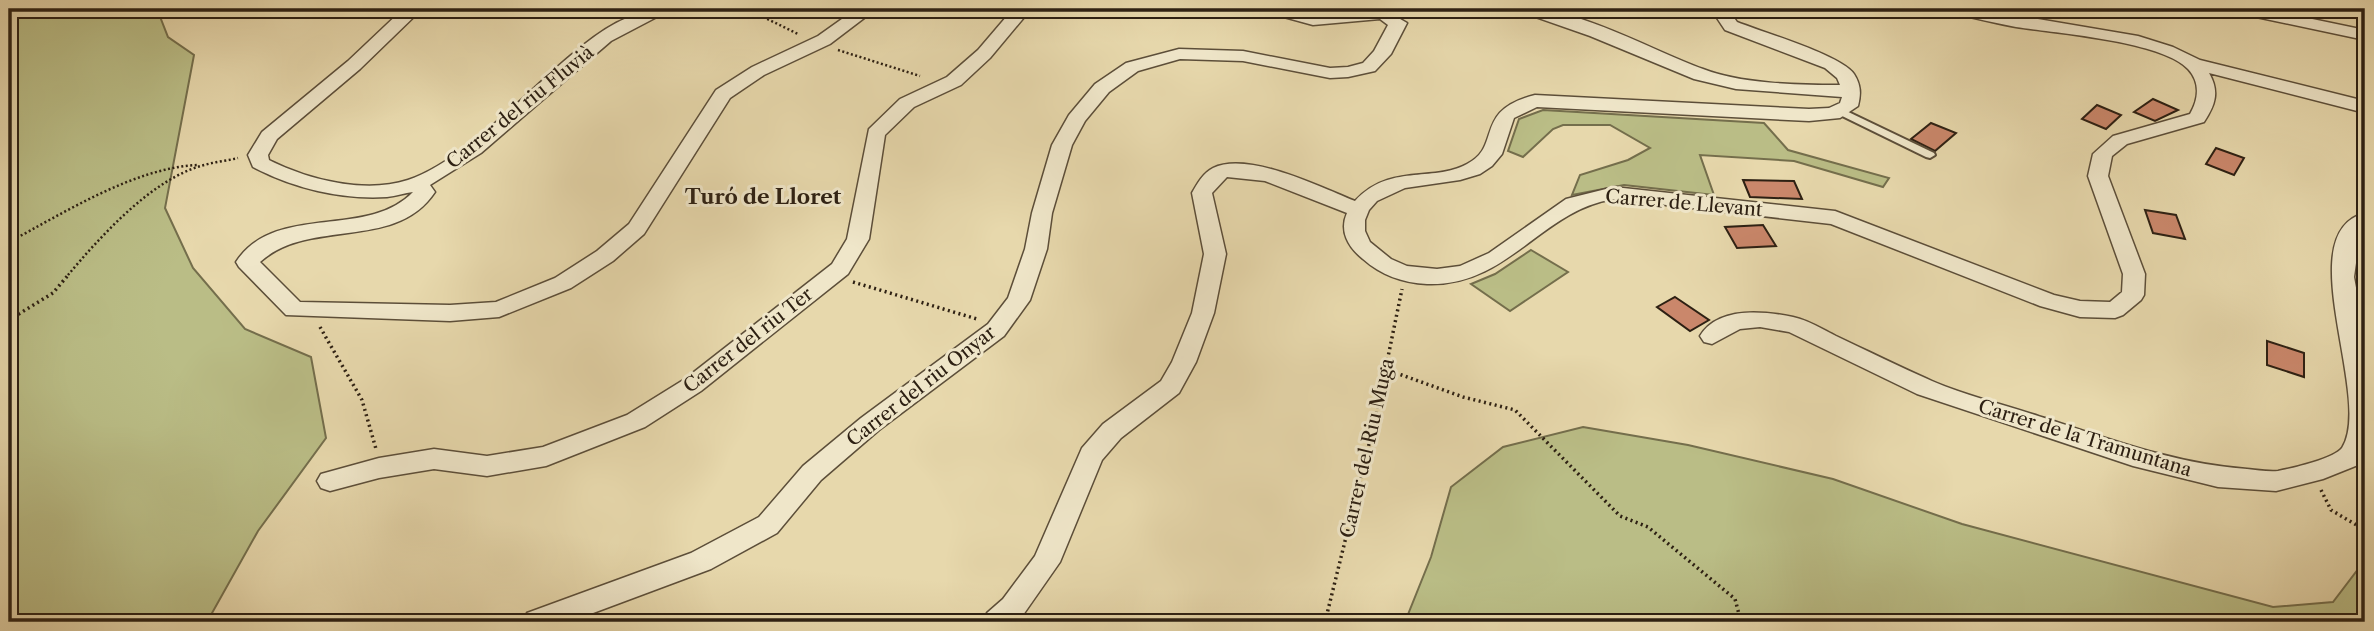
<svg xmlns="http://www.w3.org/2000/svg" width="2374" height="631" viewBox="0 0 2374 631" font-family="'Libre Caslon Text',serif">
<style>
.green{fill:#babd86;stroke:#746e4c;stroke-width:2}
.building{fill:#ca876b;stroke:#2d2013;stroke-width:2}
.lines{fill:none;stroke-linecap:round;stroke-linejoin:round}
.service-casing{stroke:#5c4e39;stroke-width:4}
.minor-casing{stroke:#5c4e39;stroke-width:3}
.path-far1{stroke:#2d2013;stroke-width:2.5;stroke-dasharray:2 2.5;stroke-linecap:butt}
.path{stroke:#2d2013;stroke-width:3.5;stroke-dasharray:2 3.5;stroke-linecap:butt}
.service{fill:#efe6c9;fill-rule:evenodd}
.minor{fill:#efe6c9;fill-rule:evenodd}
.labels{text-anchor:middle;dominant-baseline:central;stroke-width:6;stroke-linejoin:round;paint-order:stroke}
.street-label{font-size:19px;fill:#2d2013;stroke:#efe6c9}
.neighbourhood-label{font-size:21px;font-weight:bold;fill:#2d2013;stroke:#efe6c9}
</style>
<rect width="100%" height="100%" fill="#e7d8ac"/>
<filter id="stains"><feTurbulence type="fractalNoise" baseFrequency=".00286" numOctaves="4"/><feColorMatrix values="0 0 0 0 .2 0 0 0 0 .09 0 0 0 0 .02 0 0 0 .5 -.17"/></filter>
<radialGradient id="worn" r=".72"><stop offset=".6" stop-color="#630" stop-opacity="0"/><stop offset="1" stop-color="#630" stop-opacity=".3"/></radialGradient>
<path class="green" d="M9 9H157L168 37 194 55 165 208 193 268 245 329 311 357 326 438 258 531 207 622H9Z
M1543 110 1764 123 1788 150 1889 178 1883 187 1794 161 1700 155 1714 195 1624 185 1572 195 1580 175 1628 160 1650 148 1610 125H1563L1553 129 1523 157 1508 151 1519 119Z
M1531 250 1568 272 1510 311 1471 284 1495 274Z
M1583 427 1688 445 1833 479 1962 524 2273 607 2333 602 2365 560V622H1405L1431 557 1451 487 1503 447Z"/>
<path class="building" d="M2153 99 2178 110 2155 121 2134 112Z
M2097 105 2121 115 2106 129 2082 119Z
M1931 123 1956 133 1935 151 1911 139Z
M2216 148 2244 158 2234 175 2206 164Z
M1743 180 1794 181 1802 199 1750 197Z
M2145 210 2176 215 2185 239 2153 233Z
M1763 225 1776 246 1737 248 1725 227Z
M1675 297 1709 320 1690 331 1657 307Z
M2267 341 2304 353V377L2267 365Z"/>
<g class="lines">
<defs>
<path id="service" d="M1840 108 1934 153 1935 155 1930 158 1926 157 1836 113 1835 111Z"/>
<path id="minor" d="M403 9H422L360 69 277 139 268 155 269 160C309 180 365 194 408 180 462 162 525 94 569 57 598 32 632 7 672 9L611 41 481 153 430 185 435 192C395 252 310 217 260 262L300 302 450 305 496 302 555 278 597 251 629 224 716 90 752 67 818 36 856 9H876L830 44 764 75 730 98 644 234 613 261 571 288 499 317 450 321 286 315 239 267 236 262C275 202 367 240 413 192 405 193 396 196 387 197 341 200 293 188 253 167L248 155 262 132 348 61Z
M1013 9H1031L990 58 961 85 914 107 885 135 869 239 848 274 701 391 645 427 546 466 487 476 434 469 379 478 330 491 321 488 317 481 321 474 379 458 434 449 487 456 543 447 627 415 685 379 832 264 847 239 869 129 900 99 947 77 978 50Z
M1267 9H1293L1314 15 1383 9 1407 23 1391 54 1375 71 1348 77 1330 78 1243 61 1180 59 1138 71 1109 92 1085 121 1072 145 1052 213 1047 249 1030 300 1004 336 879 430 821 480 777 533 711 569 569 622H523L527 613 691 553 759 517 803 466 861 418 988 324 1008 298 1025 249 1032 213 1052 145 1069 115 1095 84 1126 63 1179 49 1243 51 1330 68 1348 67 1363 63 1374 51 1388 25 1380 19 1313 25 1269 13Z
M1521 9C1576 6 1650 50 1703 69 1741 84 1799 85 1840 85L1837 78 1825 68 1725 30 1711 9H1728L1737 22C1762 32 1841 55 1854 74 1861 85 1861 94 1858 106L1840 118 1809 121 1537 107 1514 118 1502 154 1492 166 1480 174 1460 180 1405 188 1377 201 1369 210 1365 220V231L1370 242 1391 259 1407 266 1437 269 1460 266 1489 253 1566 199 1614 187 1835 211 2054 295 2080 301 2110 302 2122 292 2123 274 2088 176 2093 154 2113 136 2190 114C2198 100 2201 83 2188 69 2162 41 2055 33 2016 27 1995 23 1974 18 1953 13L1951 9H1978L2138 36 2173 47 2200 60 2365 101V113L2209 73C2220 92 2215 105 2204 122L2127 144 2112 156 2108 176 2145 274 2144 295 2141 300 2123 315 2115 318 2080 317 2040 306 1831 224 1614 199C1541 210 1508 287 1427 284 1403 283 1381 275 1363 259 1348 247 1339 231 1347 213L1265 181 1227 177 1212 193 1226 254 1214 313 1196 362 1179 393 1121 438 1102 460 1060 562 1023 615 1016 622H983L987 613 1003 599 1035 556 1082 448 1103 424 1161 381 1172 362 1192 313 1204 254 1192 193C1197 184 1203 173 1213 168 1248 151 1321 187 1355 201 1390 163 1431 183 1467 164 1503 146 1472 111 1535 95L1809 109 1829 108 1840 103 1842 97 1736 89 1694 79 1590 36 1524 13Z
M2233 9H2265L2365 30V40L2242 14Z
M2365 213V230L2360 235 2354 277 2365 336V453L2358 465 2323 479 2276 491 2218 487 2133 466 1917 394 1789 332 1760 327 1740 329 1712 344 1704 342 1700 336C1718 306 1764 311 1793 317 1808 320 1822 329 1836 336 1868 351 1900 367 1932 381 1964 395 1999 403 2032 414 2102 436 2173 464 2247 469 2257 470 2268 472 2278 471 2293 468 2333 459 2342 448 2374 398 2288 233 2365 213Z"/>
</defs>
<use href="#service" class="service-casing"/>
<use href="#minor" class="minor-casing"/>
<path class="path-far1" d="M747 9 798 34
M838 50 920 76
M9 242C64 213 134 168 197 165
M68 275C100 237 151 180 201 166 213 162 226 161 238 158"/>
<path class="path" d="M853 282 977 319
M9 320 53 293 69 274
M320 327 362 400 376 449
M1385 369 1463 397 1515 410 1620 516 1648 527 1735 599 1740 618 1736 622
M2321 490 2331 510 2365 530
M1325 622 1375 420 1402 289"/>
<use href="#service" class="service"/>
<use href="#minor" class="minor"/>
</g>
<g class="labels">
<g class="street-label">
<text transform="translate(520 107) rotate(-39)">Carrer del riu Fluvià</text>
<text transform="translate(1684 203) rotate(5)">Carrer de Llevant</text>
<text transform="translate(748 340) rotate(-38)">Carrer del riu Ter</text>
<text transform="translate(921 386) rotate(-38)">Carrer del riu Onyar</text>
<text transform="translate(2085 438) rotate(17)">Carrer de la Tramuntana</text>
<text transform="translate(1367 448) rotate(-77)">Carrer del Riu Muga</text>
</g>
<g class="neighbourhood-label">
<text x="763" y="196">Turó de Lloret</text>
</g>
</g>
<rect width="2374" height="631" fill="none" stroke="#e7d8ac" stroke-width="35"/>
<rect x="10" y="10" width="2353" height="610" fill="none" stroke="#2d2013" stroke-width="3.5"/>
<rect x="18" y="18" width="2339" height="596" fill="none" stroke="#2d2013" stroke-width="2"/>
<rect width="100%" height="100%" filter="url(#stains)"/>
<rect width="100%" height="100%" fill="url(#worn)"/>
</svg>
